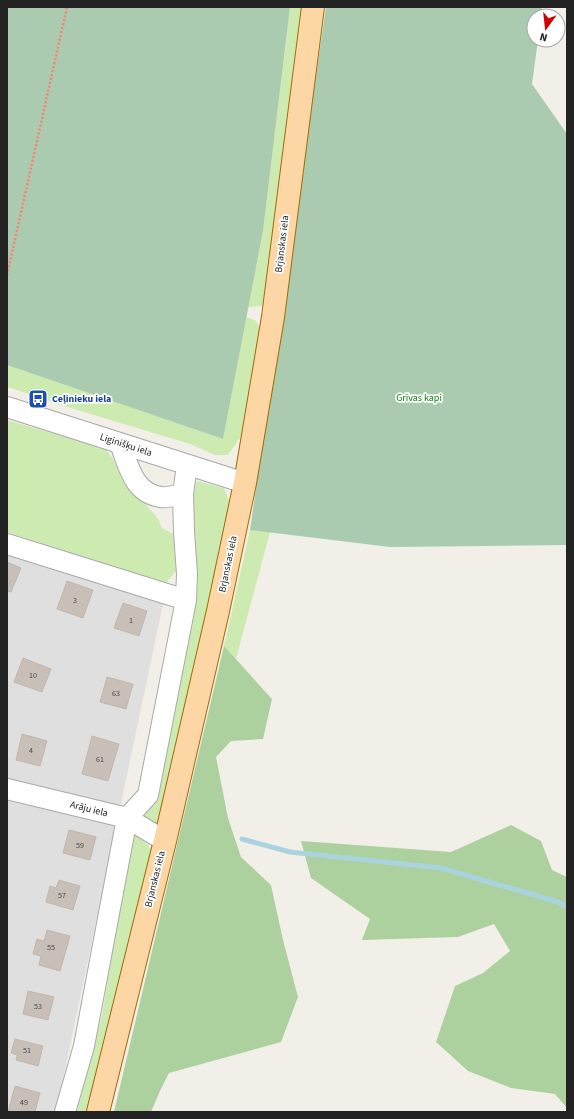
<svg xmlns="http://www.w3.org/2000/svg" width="574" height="1119" viewBox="0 0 574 1119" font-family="'Source Sans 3',sans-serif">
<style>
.residential{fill:#e0dfdf}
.grass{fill:#cdebb0}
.forest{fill:#add19e}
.cemetery{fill:#aacbaf}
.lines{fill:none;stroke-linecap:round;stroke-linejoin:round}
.stream{stroke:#aad3df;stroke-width:5}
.building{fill:#c7bfb8;stroke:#c4b6ab}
.minor-casing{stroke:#a9a9a9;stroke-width:22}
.major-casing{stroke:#a06b00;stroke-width:24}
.path{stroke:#fa8072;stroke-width:2.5;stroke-dasharray:2 2;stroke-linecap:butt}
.minor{stroke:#fff;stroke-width:20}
.major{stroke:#fcd6a4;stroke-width:22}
.labels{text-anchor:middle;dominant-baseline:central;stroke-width:3.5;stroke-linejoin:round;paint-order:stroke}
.number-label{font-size:8px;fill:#4b4948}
.street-label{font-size:10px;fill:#222;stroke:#fff}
.park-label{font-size:10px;fill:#0c8416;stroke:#fff}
.transit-label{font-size:10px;font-weight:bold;fill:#164399;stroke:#fff;text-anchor:start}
</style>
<rect width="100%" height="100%" fill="#f2efe9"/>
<path class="residential" d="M7 553 163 604 56 1112H7Z"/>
<path class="grass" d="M290 7H302L263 306 248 307 263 231Z
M246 317 255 320 261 329 242 435 228 455H215L190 444 64 406 8 387 7 383V365L223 439Z
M7 420 105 448 143 501 158 519 162 528 175 535 176 571 165 584 7 532Z
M197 481 224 488 233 510 161 822 156 825 147 823 143 816 178 678 192 499Z
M250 530 270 532 236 659 224 646Z
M132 830 149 846 153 854 90 1112H76L102 1015Z"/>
<path class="forest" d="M224 646 272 699 263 739 231 741 216 757 228 818 241 857 271 885 283 940 298 997 281 1042 169 1073 160 1091 151 1112H114Z
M511 825 541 841 552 870 567 877V1108L555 1094 511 1088 468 1071 436 1042 455 986 483 973 510 951 494 924 458 937 362 940 370 919 311 878 301 841 451 852Z"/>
<path class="cemetery" d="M7 7H290L263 231 223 439 7 365Z
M326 7H542L541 16H534V40H538L532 84 567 134V545L390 547 250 530Z"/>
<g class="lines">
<path class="stream" d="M242 839 290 852 441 868 558 902 567 907"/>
</g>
<path class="building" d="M7 562 21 568 11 592 7 591Z
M67 581 93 590 83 618 57 609Z
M123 603 147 611 139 636 114 628Z
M23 658 51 669 42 692 14 682Z
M107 677 133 684 126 709 100 702Z
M22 734 47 741 40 766 16 760Z
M92 736 119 744 108 781 82 774Z
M69 830 96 837 90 860 63 853Z
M59 880 80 886 73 910 46 902 50 886 56 888Z
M47 930 70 936 60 971 39 965 41 956 33 954 37 939 44 941Z
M28 991 54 997 48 1020 23 1014Z
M15 1039 43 1046 38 1066 16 1060 17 1055 11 1053Z
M15 1086 40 1093 35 1112H8Z"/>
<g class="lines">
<defs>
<path id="minor" d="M7 407 245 483
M120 444C129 466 133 493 161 497 168 498 176 495 183 494
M7 544 186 600
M7 789 127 818 165 841
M65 1112 84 1046 127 818 148 795 186 600 187 574 184 532 183 494 187 465"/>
<path id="major" d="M98 1112 165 841 218 611 245 483 273 317 313 7"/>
</defs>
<use href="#minor" class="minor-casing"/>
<use href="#major" class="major-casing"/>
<path class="path" d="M7 275 67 7"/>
<use href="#minor" class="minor"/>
<use href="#major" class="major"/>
</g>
<defs>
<symbol id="bus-square" viewBox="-11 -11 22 22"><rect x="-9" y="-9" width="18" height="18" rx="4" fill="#1a4fb4" stroke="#fff"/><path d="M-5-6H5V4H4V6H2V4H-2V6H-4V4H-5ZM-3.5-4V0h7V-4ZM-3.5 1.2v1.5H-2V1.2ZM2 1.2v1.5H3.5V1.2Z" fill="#fff"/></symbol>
</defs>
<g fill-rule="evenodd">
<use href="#bus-square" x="27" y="388" width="22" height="22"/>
</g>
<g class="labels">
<g class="number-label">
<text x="75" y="600">3</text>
<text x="131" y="620">1</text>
<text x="33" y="675">10</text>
<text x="116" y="693">63</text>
<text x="31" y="750">4</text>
<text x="100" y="759">61</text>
<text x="80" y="845">59</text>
<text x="62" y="895">57</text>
<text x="51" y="947">55</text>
<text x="38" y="1006">53</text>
<text x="27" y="1050">51</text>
<text x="24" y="1102">49</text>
</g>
<g class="street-label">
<text transform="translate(282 244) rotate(-83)">Brjanskas iela</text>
<text transform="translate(126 445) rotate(18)">Liginišķu iela</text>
<text transform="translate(228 564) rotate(-78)">Brjanskas iela</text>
<text transform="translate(89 809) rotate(14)">Arāju iela</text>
<text transform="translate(155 879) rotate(-76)">Brjanskas iela</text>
</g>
<g class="park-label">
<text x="419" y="398">Grīvas kapi</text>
</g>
<g class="transit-label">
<text x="52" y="399">Ceļinieku iela</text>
</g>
</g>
<rect width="574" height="1119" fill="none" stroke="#222222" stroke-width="16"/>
<g transform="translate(546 28) rotate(195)"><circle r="19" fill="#ffffff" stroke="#a7a7a7"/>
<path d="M0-3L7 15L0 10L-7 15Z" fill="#d40000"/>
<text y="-6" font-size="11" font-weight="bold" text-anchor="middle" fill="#222222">N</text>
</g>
</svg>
